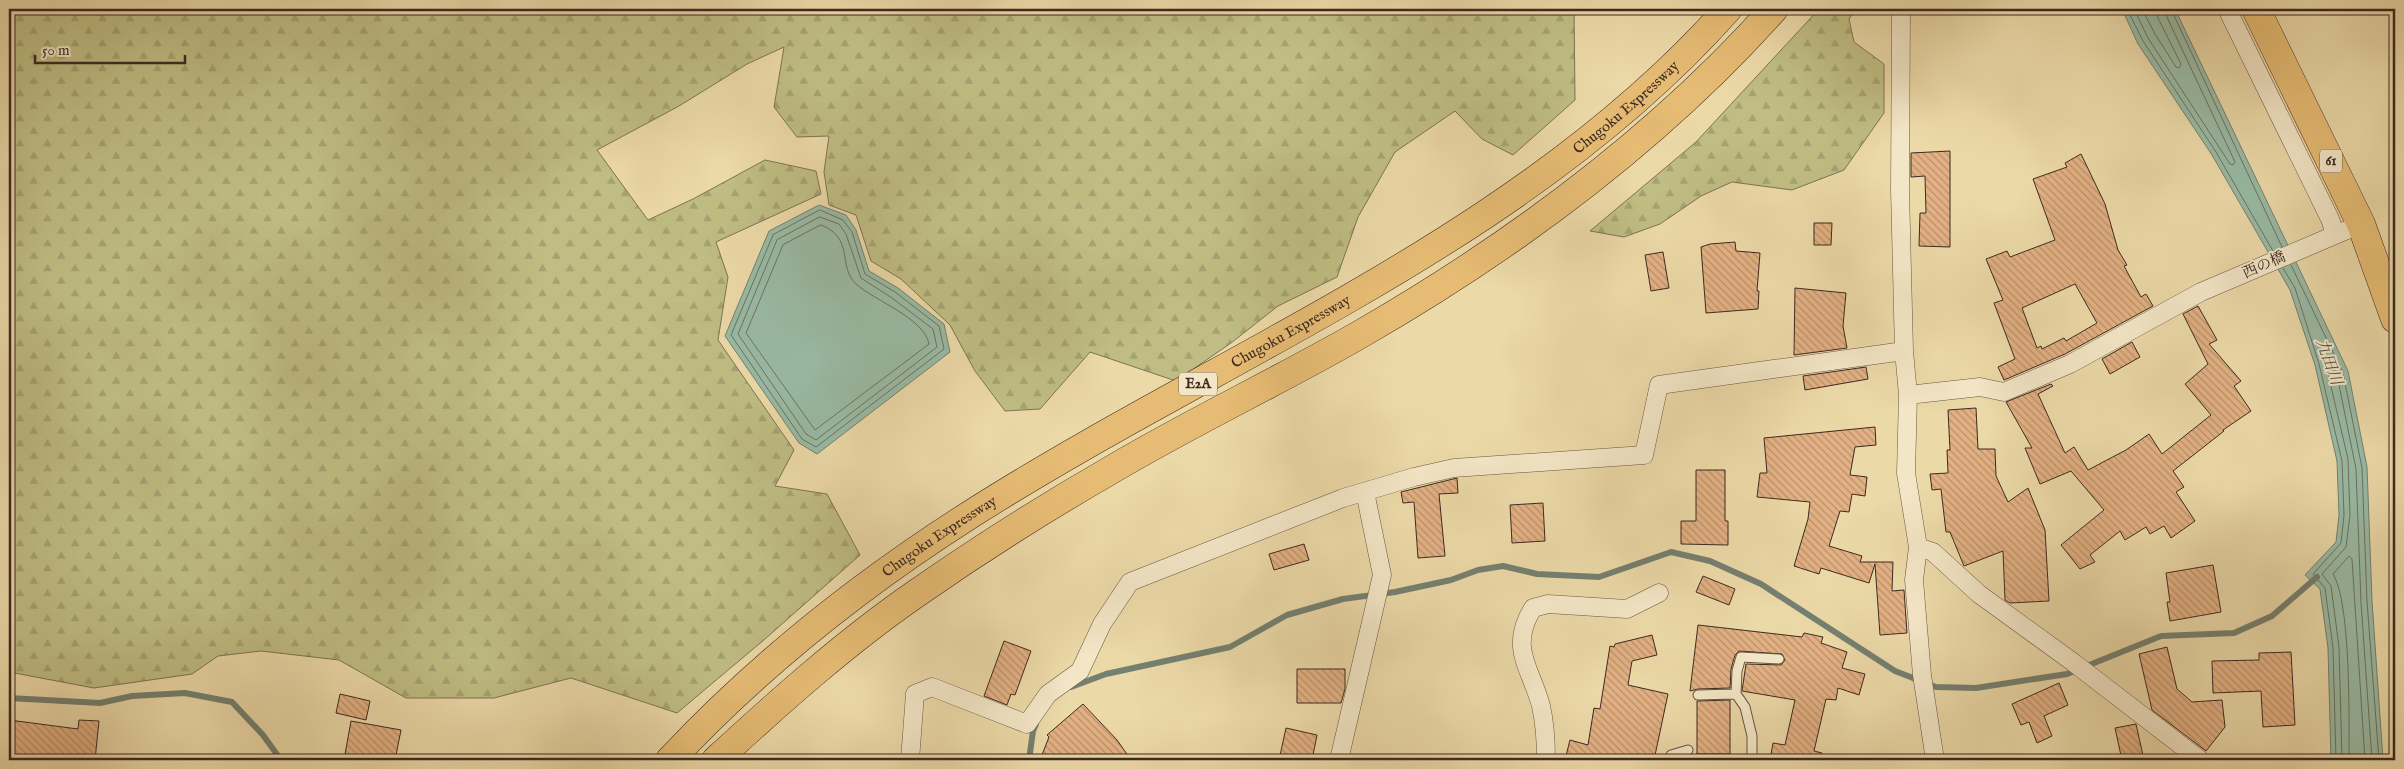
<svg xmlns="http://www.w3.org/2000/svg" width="2404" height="769" viewBox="0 0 2404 769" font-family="'IM FELL English','Noto Serif JP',serif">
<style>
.forest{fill:url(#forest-firs);stroke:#7e7352}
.water{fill:#99baa4;stroke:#748070}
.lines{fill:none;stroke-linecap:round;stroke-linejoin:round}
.shore{stroke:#6b7262;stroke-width:1}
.stream{stroke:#748070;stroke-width:6}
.building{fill:url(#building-back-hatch);stroke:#3d2921;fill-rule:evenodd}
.lane-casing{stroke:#695543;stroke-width:11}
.street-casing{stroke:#695543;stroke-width:19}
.primary-casing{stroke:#3d2921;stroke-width:29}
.highway-casing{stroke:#3d2921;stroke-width:29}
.lane{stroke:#f3e6c6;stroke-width:9}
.street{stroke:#f3e6c6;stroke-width:18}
.primary{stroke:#e6bc74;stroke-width:28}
.highway{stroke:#e6bc74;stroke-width:28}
.labels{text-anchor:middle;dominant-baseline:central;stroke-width:4;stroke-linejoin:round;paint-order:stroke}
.shield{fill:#f3e6c6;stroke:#746252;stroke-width:1}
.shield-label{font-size:14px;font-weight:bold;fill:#3d2921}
.street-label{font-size:15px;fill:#3d2921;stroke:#f3e6c6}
.water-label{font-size:16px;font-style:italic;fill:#544d42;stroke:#f3e6c6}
</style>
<defs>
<pattern id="forest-firs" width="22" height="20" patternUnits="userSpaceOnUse" patternTransform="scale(1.25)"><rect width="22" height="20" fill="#bfbd83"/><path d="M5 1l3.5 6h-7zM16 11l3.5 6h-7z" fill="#a5a271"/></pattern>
<pattern id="building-back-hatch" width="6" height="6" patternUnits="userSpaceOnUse" patternTransform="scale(1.25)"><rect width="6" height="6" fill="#e3b183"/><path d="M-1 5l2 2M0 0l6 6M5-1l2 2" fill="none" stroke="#b9906b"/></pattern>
</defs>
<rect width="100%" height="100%" fill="#ecd9a8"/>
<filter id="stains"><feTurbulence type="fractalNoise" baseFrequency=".004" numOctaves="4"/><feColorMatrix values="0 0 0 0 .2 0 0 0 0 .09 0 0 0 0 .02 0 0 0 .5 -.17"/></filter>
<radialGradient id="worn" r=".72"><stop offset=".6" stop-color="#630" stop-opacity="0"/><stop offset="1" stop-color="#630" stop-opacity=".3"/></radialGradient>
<path class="forest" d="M9 9H1574L1575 100 1513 155 1482 139 1455 111 1395 152 1358 217 1337 277 1278 306 1231 343 1176 381 1090 352 1040 409 1005 411 975 371 950 325 901 279 871 261 856 215 829 205 824 172 829 136 797 137 774 107 784 47 747 64 679 106 597 150 648 220 693 199 765 160 816 171 821 194 716 242 728 277 718 340 794 450 775 486 827 494 860 555 765 639 677 713 571 678 494 698H406L339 660 261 651 218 656 192 674 94 688 9 672Z
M1819 9H1856L1849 19 1854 42 1884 64V113L1844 170 1792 190 1732 182 1701 196 1660 224 1624 237 1590 231 1696 142Z"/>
<path class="water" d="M2122 9H2175L2348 371 2367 467 2372 601 2383 760H2331L2328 648 2320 589 2305 575 2336 542 2339 515 2337 461 2315 365 2290 290 2212 155 2138 44Z
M819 205 846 215 856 230 869 271 898 288 944 324 950 352 817 454 799 443 725 336 769 231Z"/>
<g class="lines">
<path class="shore" d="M2127 9 2143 41 2216 152 2273 251
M2134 9 2148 38 2230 164 2233 165 2235 162 2166 15 2165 9
M2142 9 2155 34 2176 67 2179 68 2181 64 2158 18 2157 9
M2171 9 2282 247
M820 210 843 220 852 232 865 274 895 292 939 326 944 349 816 447 802 439 731 335 773 235Z
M820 217 839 224 846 234 861 278 892 298 933 329 937 347 816 440 806 434 738 334 777 240Z
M821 225C855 238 837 266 856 284 875 301 924 318 929 344L815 430 746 333 783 245Z
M2291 265 2343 373 2362 468 2367 601 2379 760
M2283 268 2295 288 2319 364 2342 461 2344 515 2341 543 2313 574 2325 588 2333 648 2336 760
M2342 760 2339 647 2331 586 2322 574 2346 547 2350 515 2348 459 2325 361 2327 358 2337 375 2356 469 2361 602 2372 760
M2349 760C2349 721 2351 603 2333 574L2349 556 2352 559 2365 760"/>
<path class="stream" d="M1071 687 1106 674 1230 647 1287 615 1343 599 1395 592 1451 580 1478 570 1503 566 1537 574 1599 577 1671 552 1710 561 1761 584 1895 671 1936 687 1976 688 2067 674 2161 636 2234 633 2272 616 2317 577
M9 698 100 703 132 696 185 693 232 702 263 735 281 760
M1029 760 1033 731 1036 724"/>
</g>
<path class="building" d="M1950 151V247L1919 246 1920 213H1926L1925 176 1911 177V153Z
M2081 154 2105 204 2118 250 2127 265 2124 266 2141 297 2146 294 2153 306 2065 354 2004 380 1998 367 2015 359 1994 303 2003 300 1986 259 2007 251 2010 257 2055 240 2033 179 2067 167 2065 163ZM2075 284 2097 323 2066 341 2064 338 2042 349 2041 346 2037 348 2022 308Z
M1814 223H1832L1831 245H1814Z
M1735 242 1736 251 1760 253 1757 291H1759L1758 309 1706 313 1701 247 1710 244Z
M1663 252 1669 288 1651 291 1645 255Z
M1795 288 1846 293 1843 326 1847 348 1794 355Z
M2198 306 2217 340 2209 344 2241 381 2234 386 2251 411 2223 430 2224 431 2173 471 2184 487 2176 492 2195 521 2171 538 2164 526 2150 534 2146 527 2125 540 2120 531 2090 555 2095 562 2080 569 2061 545 2104 510 2071 471 2040 484 2025 448H2032L2006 402 2051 384 2053 386 2038 394 2065 453 2074 447 2088 470 2126 450 2149 434 2162 454 2211 415 2185 384 2208 364 2183 314Z
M2132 342 2140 357 2110 374 2102 359Z
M1866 367 1868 379 1805 390 1803 376Z
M1976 408 1978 449H1995L1996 476 2008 502 2028 488 2045 530 2049 601 2010 603 2005 600 2003 551 1964 566 1950 532H1946L1941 489 1932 490 1930 474 1948 473 1947 450H1950L1948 410Z
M1875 427 1876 445 1855 447 1850 475 1867 477 1865 496 1852 494 1849 512 1840 511 1829 546 1862 556 1860 562H1893L1892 591 1904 590 1907 633 1880 635 1875 564 1869 583 1821 568 1819 574 1794 566 1808 519 1810 502 1757 497 1760 473H1767L1764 438Z
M1696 470H1725V521H1728V545L1681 544V521H1696Z
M1457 478 1458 493 1439 494 1445 556 1418 558 1414 502 1403 503 1401 492Z
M1543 503 1545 541 1512 543 1510 505Z
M1304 544 1309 560 1274 570 1269 554Z
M2213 565 2221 612 2170 621 2167 602H2170L2166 573Z
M1703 576 1735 589 1729 605 1696 592Z
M1698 625 1802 637 1804 633 1823 637 1821 643 1847 652 1842 668 1865 674 1859 695 1838 688 1836 700 1826 699 1814 751 1822 753 1821 760H1770L1773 743 1785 745 1795 700 1742 691 1746 664 1781 665 1785 660 1782 654 1739 651 1735 655 1731 669 1730 688 1698 689 1690 691Z
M1652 635 1657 655 1632 661 1628 685 1668 694 1654 760H1565L1570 740 1588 745 1594 708 1600 709 1610 646 1614 647 1615 644Z
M1004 641 1031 651 1015 695 1011 694 1007 705 984 696Z
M2167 647 2177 689 2192 702 2222 700 2225 727 2206 751 2152 710 2139 654Z
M2291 652 2295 725 2263 727 2261 691 2213 693 2212 661 2259 660V653Z
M1297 669H1345V689L1341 703H1297Z
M2059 683 2068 705 2044 716 2052 736 2037 743 2029 722 2021 725 2012 704Z
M340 694 370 701 366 720 336 713Z
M1730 700V754H1697V701Z
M1083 704 1117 740 1131 760H1040L1049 737 1047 735Z
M9 720 78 729 79 720 99 721 95 760H9Z
M351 721 401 730 395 760H344Z
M2136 724 2144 760H2122L2115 728Z
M1286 728 1317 735 1312 760H1279Z"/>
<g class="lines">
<defs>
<path id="lane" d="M1698 695 1736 694
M1670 760 1671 755 1688 750
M1752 760V736L1745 707 1736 694 1737 671 1741 657 1779 659"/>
<path id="street" d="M1901 9 1900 190 1904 351 1908 395 1906 473 1918 547 1914 580 1922 675 1935 760
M2227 9 2330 219 2335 234
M1908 395 1980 387 2004 392 2070 364 2201 292 2361 224
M1918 547 1933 552 1979 594 2074 663 2200 760
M910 760 915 694 932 687 1027 724 1048 694 1080 671 1102 624 1130 582 1343 498 1414 477 1454 468 1644 455 1659 385 1904 351
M1339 760 1382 575 1365 492
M1546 760C1546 742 1545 724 1541 706 1531 668 1508 648 1533 608L1548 604 1627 609 1659 593"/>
<path id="primary" d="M2256 9 2361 224 2395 319"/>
<g id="highway">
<path id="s1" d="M670 760C758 666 860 585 968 516 1223 353 1523 240 1728 9"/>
<path d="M716 760C780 701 846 642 917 593 980 549 1045 508 1111 470 1192 422 1277 382 1359 335 1512 247 1656 141 1774 9"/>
</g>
</defs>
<use href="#lane" class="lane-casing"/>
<use href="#street" class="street-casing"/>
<use href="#primary" class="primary-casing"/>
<use href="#highway" class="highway-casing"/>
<use href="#lane" class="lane"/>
<use href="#street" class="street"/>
<use href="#primary" class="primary"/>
<use href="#highway" class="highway"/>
</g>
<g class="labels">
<g class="shield">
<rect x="2320" y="149.5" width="22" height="23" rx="4"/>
<rect x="1179" y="372.5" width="38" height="23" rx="4"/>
</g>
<g class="shield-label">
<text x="2331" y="161">61</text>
<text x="1198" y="384">E2A</text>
</g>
<g class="street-label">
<text stroke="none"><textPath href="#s1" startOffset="1162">Chugoku Expressway</textPath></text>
<text transform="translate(2264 265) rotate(-24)">西の橋</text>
<text stroke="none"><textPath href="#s1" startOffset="758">Chugoku Expressway</textPath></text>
<text stroke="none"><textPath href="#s1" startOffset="351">Chugoku Expressway</textPath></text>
</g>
<g class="water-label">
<text transform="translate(2328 362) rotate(70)">九田川</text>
</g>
</g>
<rect width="2404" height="769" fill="none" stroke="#ecd9a8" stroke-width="30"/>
<rect x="10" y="10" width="2384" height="749" fill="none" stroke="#3d2921" stroke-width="2.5"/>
<rect x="15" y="15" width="2374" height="739" fill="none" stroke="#3d2921"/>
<path d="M35 55v8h150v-8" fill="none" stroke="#3d2921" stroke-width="2.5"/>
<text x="42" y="55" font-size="15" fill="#3d2921" stroke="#f3e6c6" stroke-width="4" paint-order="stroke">50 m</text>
<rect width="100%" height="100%" filter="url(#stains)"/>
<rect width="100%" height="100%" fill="url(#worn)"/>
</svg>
